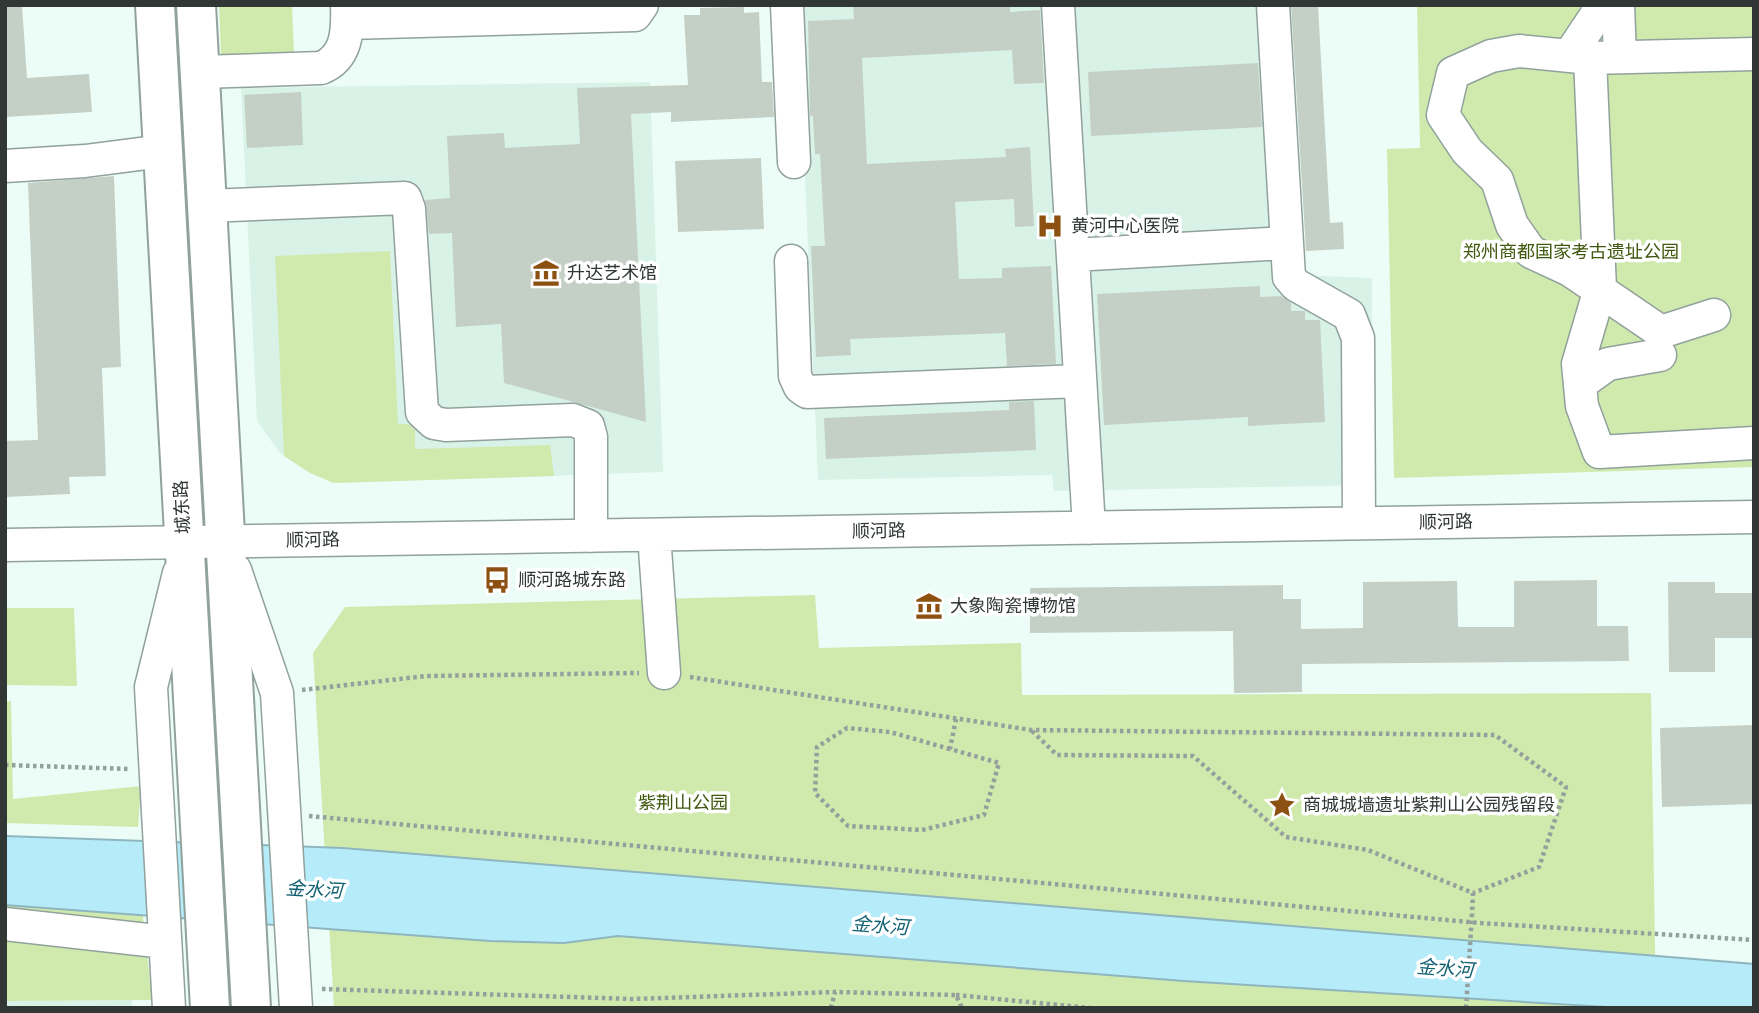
<svg xmlns="http://www.w3.org/2000/svg" width="1759" height="1013" viewBox="0 0 1759 1013" font-family="Signika,'Noto Sans SC',sans-serif">
<style>
.built{fill:#d9f2e8}
.green{fill:#d0eaae}
.water{fill:#b6ecfa;stroke:#8eb6bf;stroke-width:2}
.building{fill:#c4d0c6}
.lines{fill:none;stroke-linecap:round;stroke-linejoin:round}
.minor-casing{stroke:#91a19c;stroke-width:35}
.major-casing{stroke:#91a19c;stroke-width:42}
.path{stroke:#94a09c;stroke-width:4.5;stroke-dasharray:3.5 3.5;stroke-linecap:butt}
.minor{stroke:#fff;stroke-width:32}
.major{stroke:#fff;stroke-width:38}
.path-bridge{stroke:#94a09c;stroke-width:4.5;stroke-dasharray:3.5 3.5;stroke-linecap:butt}
.labels{text-anchor:middle;dominant-baseline:central;stroke-width:7;stroke-linejoin:round;paint-order:stroke}
.poi-label{font-size:18px;fill:#303734;stroke:#fff;text-anchor:start}
.park-label{font-size:18px;fill:#3f580d;stroke:#fff}
.street-label{font-size:18px;fill:#303734;stroke:#fff}
.water-label{font-size:19px;font-style:italic;fill:#116172;stroke:#fff}
</style>
<rect width="100%" height="100%" fill="#ecfdf7"/>
<path class="built" d="M777 5H1283L1296 275 1372 278 1371 485 1054 491 1052 475 818 480 805 176 784 177Z
M650 82 663 472 334 483 310 473 279 452 257 421 241 88Z
M132 1000V1008H5V1001Z"/>
<path class="green" d="M219 5H292L294 54 221 55Z
M1417 5H1754V467L1394 478 1387 149 1420 148Z
M390 251 398 424H408L415 430V449L550 445 554 476 334 483 310 473 284 456 275 256Z
M815 595 819 648 1021 643 1022 695 1651 693 1656 1008H334L313 653 345 607Z
M5 608H74L77 686 5 685Z
M11 701 13 799 141 786 138 827 5 823V702Z
M5 905 143 916 152 1000 5 1001Z"/>
<path class="water" d="M5 836 343 848 1754 964V1008H1623L1184 981 618 936 564 943 490 941 5 905Z"/>
<path class="building" d="M5 5H22L27 78 89 74 92 112 5 117Z
M853 5H1010V12L1040 10 1044 83 1014 84 1012 50 862 58 867 164 1006 157 1005 149 1030 147 1034 226 1015 227 1014 199 955 202 959 279 1002 278V268L1051 266 1056 364 1007 366 1005 333 850 339 851 355 816 357 811 246H825L820 154H815L813 116H810L808 21 854 19Z
M1291 5H1318L1330 223 1343 222 1344 249 1306 251Z
M744 7V13L759 12 762 82H772L774 117 671 122V112L631 114 646 422 504 383 501 324 456 327 452 233 429 234 425 200 450 198 447 136 504 133 505 148 580 144 577 88 688 85 684 15H700V8Z
M1258 63 1262 127 1091 136 1088 72Z
M301 92 303 145 247 148 244 95Z
M761 158 764 229 678 232 675 161Z
M114 176 121 367 102 368 106 476 69 477 70 494 5 497V441L38 440 28 183Z
M1260 286V297L1281 296 1291 303V311H1305V320H1320L1325 422 1248 426V417L1104 425 1097 294Z
M1034 401 1036 450 826 459 824 418 1009 410V402Z
M1597 580V626H1628L1629 661 1302 664V692L1234 693 1233 631 1030 633V588L1283 585V599H1301V629L1363 628V582L1457 581 1458 627H1514V581Z
M1668 582H1715V593H1754V638H1715V672H1669Z
M1754 725V804L1662 807 1660 728Z"/>
<g class="lines">
<defs>
<path id="minor" d="M787 5 794 162
M1058 5 1089 528
M1273 5 1289 277 1296 285 1349 315 1358 338 1359 523
M1618 5 1620 57
M348 23 635 15 642 5
M1569 56 1597 14 1598 5
M1590 58 1600 289 1578 364 1582 406 1599 452 1754 443
M200 72 321 68C347 58 348 31 347 5
M5 166 85 161 163 151
M207 206 405 198 409 209 422 412 434 423 446 425 573 420 588 426 591 437V536
M1073 255 1287 243
M791 261 795 376 800 387 807 392 1080 381
M1714 315 1661 332 1570 270 1531 252 1512 225 1497 180 1467 151 1443 115 1453 73 1491 56 1519 51 1590 58 1754 54
M1580 384 1608 364 1660 355
M654 535 664 673
M5 545 1754 517
M235 570 277 693 296 1008
M5 924 165 942
M169 1008 151 687 179 573"/>
<path id="major" d="M155 5 210 1008
M196 5 251 1008"/>
</defs>
<use href="#minor" class="minor-casing"/>
<use href="#major" class="major-casing"/>
<path class="path" d="M690 677 1031 730 1495 735 1566 787 1539 867 1473 893
M302 690 426 676 639 673
M1032 731 1057 755 1193 756 1286 837 1368 850 1473 893 1472 915
M950 749 890 732 847 728 817 747 815 793 848 826 922 830 984 815 999 763 950 749 956 719
M5 765 131 769
M309 816 1480 923 1754 940
M322 989 633 999 835 992
M956 995 1090 1008
M831 1008 835 992 956 995 962 1008"/>
<use href="#minor" class="minor"/>
<use href="#major" class="major"/>
<path class="path-bridge" d="M1466 1008 1472 915"/>
</g>
<defs>
<symbol id="hospital-bare" viewBox="-9 -9 18 18"><path d="M-5-5h3v3.5h4V-5h3V5h-3V1.5h-4V5h-3Z" fill="#8c5010" stroke="#fff" stroke-width="2.5" paint-order="stroke"/></symbol>
<symbol id="museum-bare" viewBox="-9 -9 18 18"><path d="M0-6L6-3V-2H-6V-3ZM-5-1h2V3h-2ZM-1-1h2V3h-2ZM3-1h2V3H3ZM-6 4H6V6H-6Z" fill="#8c5010" stroke="#fff" stroke-width="2.5" paint-order="stroke"/></symbol>
<symbol id="bus-bare" viewBox="-9 -9 18 18"><path d="M-5-6H5V4H4V6H2V4H-2V6H-4V4H-5ZM-3.5-4V0h7V-4ZM-3.5 1.2v1.5H-2V1.2ZM2 1.2v1.5H3.5V1.2Z" fill="#8c5010" stroke="#fff" stroke-width="2.5" paint-order="stroke"/></symbol>
<symbol id="sight-bare" viewBox="-9 -9 18 18"><path d="M0-6L1.8-2.2L6-1.7L2.9 1.2L3.7 5.4L0 3.3L-3.7 5.4L-2.9 1.2L-6-1.7L-1.8-2.2Z" fill="#8c5010" stroke="#fff" stroke-width="2.5" paint-order="stroke"/></symbol>
</defs>
<g fill-rule="evenodd">
<use href="#hospital-bare" x="1031" y="207" width="38" height="38"/>
<use href="#museum-bare" x="527" y="254" width="38" height="38"/>
<use href="#bus-bare" x="478" y="561" width="38" height="38"/>
<use href="#museum-bare" x="910" y="587" width="38" height="38"/>
<use href="#sight-bare" x="1263" y="786" width="38" height="38"/>
</g>
<g class="labels">
<g class="poi-label">
<text x="1071" y="226">黄河中心医院</text>
<text x="567" y="273">升达艺术馆</text>
<text x="518" y="580">顺河路城东路</text>
<text x="950" y="606">大象陶瓷博物馆</text>
<text x="1303" y="805">商城城墙遗址紫荆山公园残留段</text>
</g>
<g class="park-label">
<text x="1571" y="252">郑州商都国家考古遗址公园</text>
<text x="683" y="803">紫荆山公园</text>
</g>
<g class="street-label">
<text transform="translate(182 507) rotate(-93)">城东路</text>
<text transform="translate(1446 522) rotate(-1)">顺河路</text>
<text transform="translate(879 531) rotate(-1)">顺河路</text>
<text transform="translate(313 540) rotate(-1)">顺河路</text>
</g>
<g class="water-label">
<text transform="translate(314 890) rotate(3)">金水河</text>
<text transform="translate(880 926) rotate(4)">金水河</text>
<text transform="translate(1445 969) rotate(4)">金水河</text>
</g>
</g>
<rect width="1759" height="1013" fill="none" stroke="#303734" stroke-width="14"/>
</svg>
